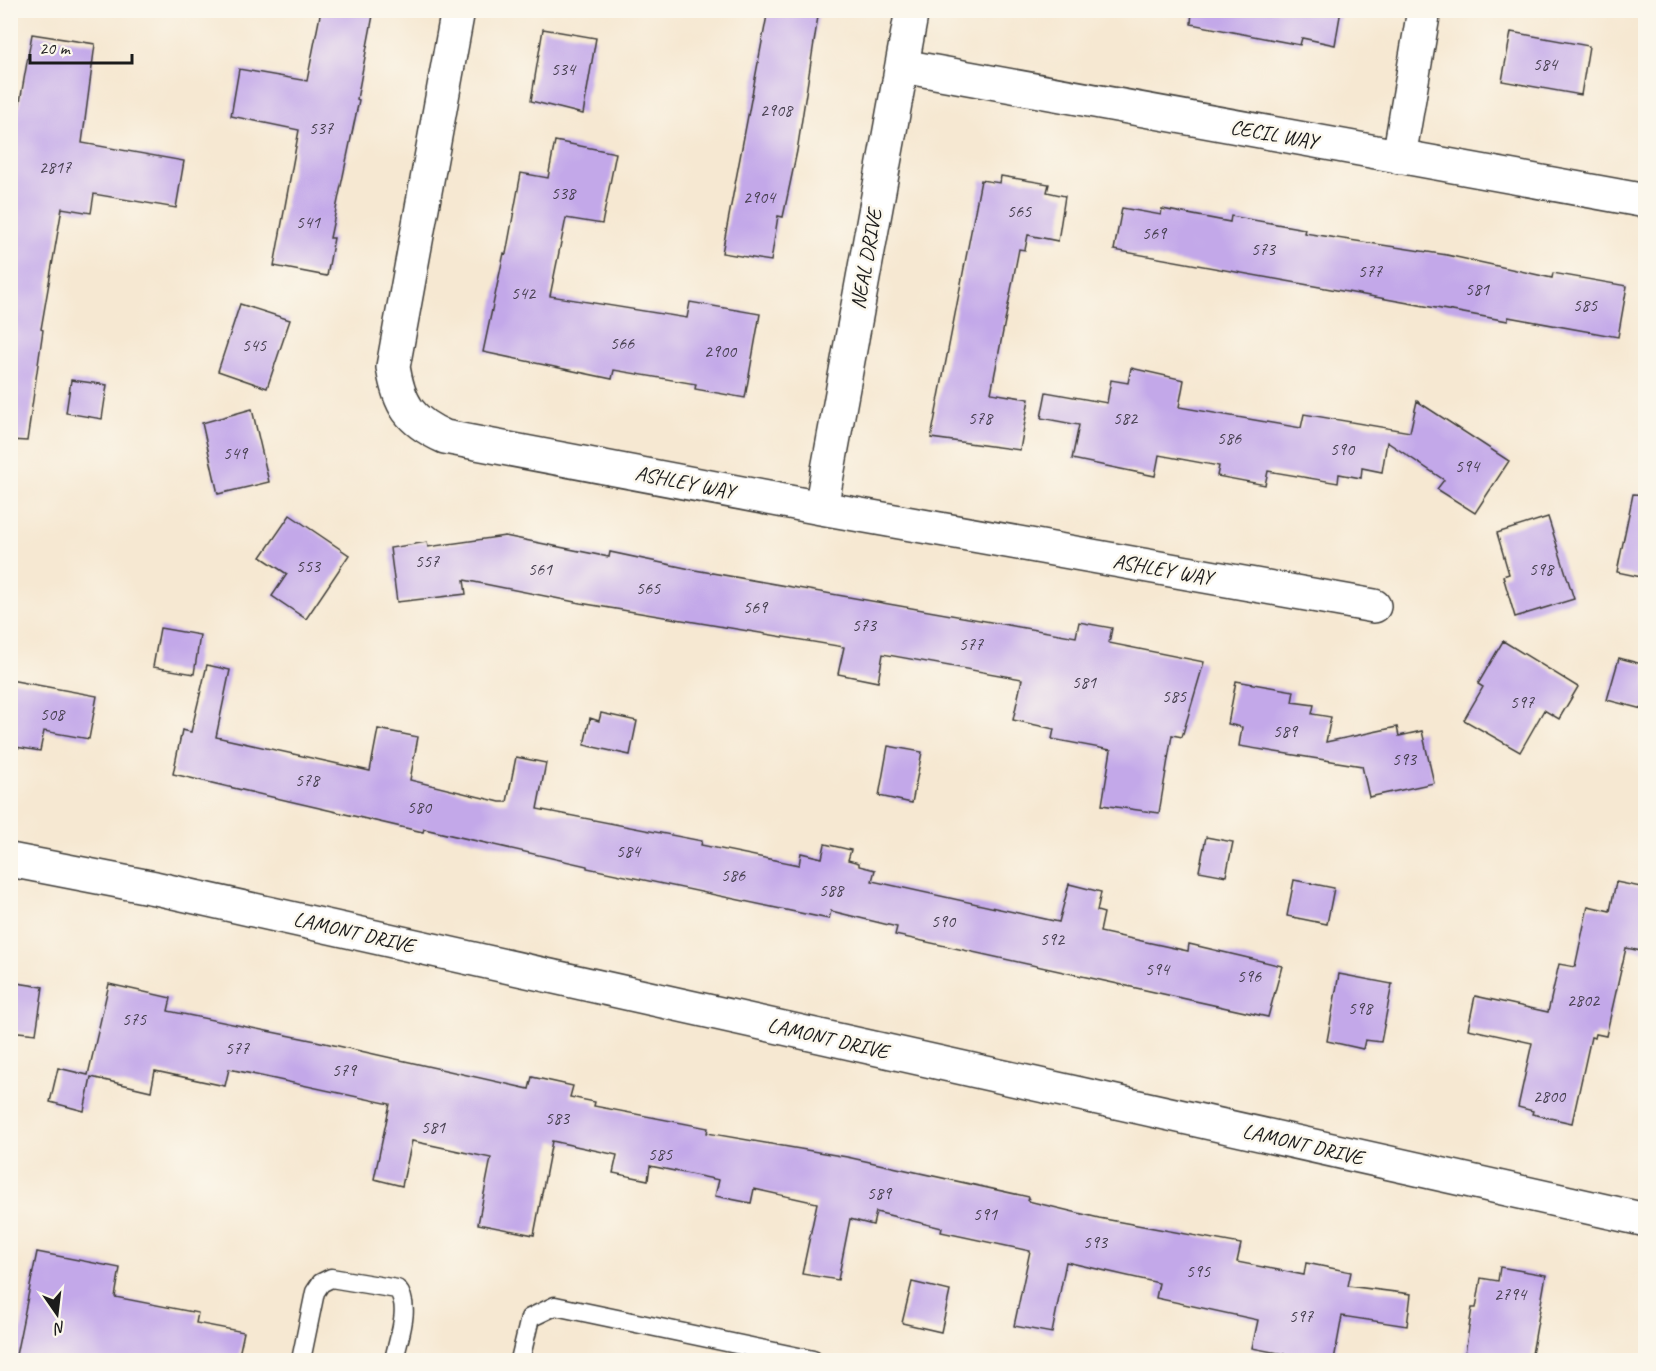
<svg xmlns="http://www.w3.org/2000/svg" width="1656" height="1371" viewBox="0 0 1656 1371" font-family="Caveat,sans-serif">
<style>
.building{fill:#c3a8e9}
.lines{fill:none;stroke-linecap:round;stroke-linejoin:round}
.lane-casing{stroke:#3d3b37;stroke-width:21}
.street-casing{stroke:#3d3b37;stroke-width:36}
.lane{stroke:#fff;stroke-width:18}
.street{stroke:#fff;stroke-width:33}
.labels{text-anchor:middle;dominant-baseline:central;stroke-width:5;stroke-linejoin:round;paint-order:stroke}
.number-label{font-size:18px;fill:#463f4f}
.street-label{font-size:21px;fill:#1c1c1c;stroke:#fbf7ec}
</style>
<rect width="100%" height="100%" fill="#fbf7ec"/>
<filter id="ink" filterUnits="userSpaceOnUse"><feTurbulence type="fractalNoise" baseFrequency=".0167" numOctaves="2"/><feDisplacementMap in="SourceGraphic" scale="12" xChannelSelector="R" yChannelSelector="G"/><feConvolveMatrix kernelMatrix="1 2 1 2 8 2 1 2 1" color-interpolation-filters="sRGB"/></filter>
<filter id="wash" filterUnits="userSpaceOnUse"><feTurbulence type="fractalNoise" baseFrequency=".008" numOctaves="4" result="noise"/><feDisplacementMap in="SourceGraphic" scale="24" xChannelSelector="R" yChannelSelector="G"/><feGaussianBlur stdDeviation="1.35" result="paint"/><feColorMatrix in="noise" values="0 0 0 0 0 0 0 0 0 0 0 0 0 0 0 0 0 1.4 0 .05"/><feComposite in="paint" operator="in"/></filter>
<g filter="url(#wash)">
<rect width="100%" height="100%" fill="#f6e8d2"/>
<g id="blocks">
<path class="building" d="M321 10H374L357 99 359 100 330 238H334L327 276 274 266 299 130 231 116 239 69 307 81Z
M768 10H819L797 151 783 217 778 216 771 261 722 253Z
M1192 10H1341L1335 45 1302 38 1300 45 1191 24Z
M543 29 596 38 583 114 531 101Z
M1511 32 1589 46 1581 95 1502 81Z
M32 34 95 44 82 143 184 161 176 208 94 194 91 213 62 208 41 329 43 330 27 441 10 440V158Z
M555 141 616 153 602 224 566 218 550 296 687 318 690 302 760 314 745 398 695 389 696 384 614 370 612 379 483 352 504 253 506 254 521 173 548 178Z
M1001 176 1049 184 1047 192 1065 196 1058 241 1028 235 1025 250 1019 249 991 393 1029 399 1020 450 931 438 981 180 1000 183Z
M1122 208 1161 215 1162 209 1230 222 1231 216 1305 229 1304 233 1447 255 1552 278 1553 273 1627 286 1618 337 1508 317V321L1114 250Z
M240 304 290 320 267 388 218 371Z
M1131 368 1184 380 1179 407 1301 428 1304 414 1410 432 1417 401 1509 461 1475 513 1437 489 1444 480 1387 442 1382 472 1362 468 1361 478 1339 474 1338 483 1268 471 1265 485 1217 476 1219 466 1159 455 1155 476 1072 459 1079 425 1041 418 1046 392 1107 403 1111 380 1128 383Z
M71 380 107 385 102 419 66 413Z
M252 409 269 482 218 494 202 423Z
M1633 494 1646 495V578L1617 572Z
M290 515 349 555 306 619 272 596 287 574 261 557Z
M1548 517 1574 599 1515 617 1503 576 1509 574 1497 533Z
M505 536 609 557 610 552 695 570 1076 637 1079 622 1112 628 1109 643 1204 662 1182 737 1172 735 1159 813 1102 805 1111 750 1052 739 1054 729 1013 720 1022 679 883 654 878 682 838 674 844 647 580 603 464 580 466 594 397 602 390 548 427 542 428 547Z
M160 628 200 635 194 674 153 667Z
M1503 641 1578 687 1559 719 1544 710 1520 752 1464 720 1483 687 1478 684Z
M1619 658 1646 665V710L1607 700Z
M207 665 230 670 216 737 370 771 378 729 418 737 410 780 500 802H507L516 757 546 763 537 809 702 841 701 845 799 865 801 853 822 858 825 844 851 850 848 860 859 863V866L875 870 872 881 1059 922 1069 884 1101 892 1097 911 1104 913 1100 932 1188 951 1189 944 1282 966 1268 1017 895 935 897 927 831 911 829 919 587 868V866L424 829 423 832 173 774 182 730 191 732Z
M10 680 97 696 89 739 44 731 40 751 10 746Z
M1236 681 1294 691 1292 702 1314 705 1312 714 1331 717 1326 742 1397 727 1399 736 1422 731 1434 783 1369 797 1362 766 1239 746 1242 727 1228 724Z
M601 713 637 721 630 755 584 745 590 718 599 721Z
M888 746 922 752 912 803 879 796Z
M1206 837 1233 842 1226 876 1199 871Z
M1294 880 1334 888 1327 924 1287 916Z
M1616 882 1646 888V952L1626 948 1606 1036 1596 1034 1595 1038 1591 1037 1572 1123 1532 1114 1533 1111 1518 1107 1532 1043 1468 1029 1475 996 1548 1012 1559 964 1575 967 1588 906 1610 911Z
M1339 974 1392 984 1381 1042 1365 1040 1363 1049 1327 1041Z
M10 982 43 987 36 1034 10 1031Z
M109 984 171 998 168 1011 316 1041 529 1089 532 1077 573 1086 570 1097 595 1102 594 1106 708 1128 707 1133 847 1157 1029 1197 1028 1201 1099 1218 1241 1244 1237 1262 1304 1275 1306 1263 1351 1272 1348 1286 1411 1294 1407 1326 1342 1316 1334 1360H1315L1252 1348 1258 1320 1156 1298 1159 1283 1066 1262 1052 1333 1014 1326 1030 1251 941 1232 942 1228 876 1212 873 1225 850 1219 838 1280 802 1274 817 1203 754 1189 751 1203 715 1196 719 1180 650 1166 648 1180 613 1173 617 1155 552 1141 534 1235 478 1224 491 1158 412 1141 402 1186 374 1179 390 1104 229 1069 225 1086 155 1071 151 1091 91 1077 84 1111 50 1102 58 1068 88 1075Z
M37 1252 120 1268 115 1297 198 1313 196 1323 244 1332 238 1360H15Z
M1500 1267 1546 1275 1531 1360H1464L1472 1308H1476L1481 1278 1498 1281Z
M912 1282 950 1291 941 1332 902 1323Z"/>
</g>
</g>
<g filter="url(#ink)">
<use href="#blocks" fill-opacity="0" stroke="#3d3b37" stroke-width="1.5"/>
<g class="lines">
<defs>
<path id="lane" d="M301 1360 315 1292 321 1283 331 1278 397 1289C412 1306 398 1339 394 1360
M520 1360 530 1318 555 1306 813 1360"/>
<path id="street" d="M458 10 393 367C399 404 409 421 445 437L821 508 1374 606
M902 66 1646 201
M1399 157 1424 10
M821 508 912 10
M10 860 155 888 1646 1220"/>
</defs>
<use href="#lane" class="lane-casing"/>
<use href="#street" class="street-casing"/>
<use href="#lane" class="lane"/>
<use href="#street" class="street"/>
</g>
</g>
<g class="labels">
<g class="number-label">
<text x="1545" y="64">584</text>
<text x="563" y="69">534</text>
<text x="776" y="110">2908</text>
<text x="321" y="128">537</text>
<text x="55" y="167">2817</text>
<text x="563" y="193">538</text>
<text x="759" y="197">2904</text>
<text x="1019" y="211">565</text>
<text x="308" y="222">541</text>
<text x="1154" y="233">569</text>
<text x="1263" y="249">573</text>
<text x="1370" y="271">577</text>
<text x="1477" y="289">581</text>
<text x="523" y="293">542</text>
<text x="1585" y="305">585</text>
<text x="622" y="343">566</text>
<text x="254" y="345">545</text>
<text x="720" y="351">2900</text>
<text x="980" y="418">578</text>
<text x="1125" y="418">582</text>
<text x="1229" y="438">586</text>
<text x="1342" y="449">590</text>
<text x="235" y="453">549</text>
<text x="1467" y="466">594</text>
<text x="427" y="561">557</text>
<text x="308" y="566">553</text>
<text x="540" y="569">561</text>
<text x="1541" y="569">598</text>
<text x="648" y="588">565</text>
<text x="755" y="607">569</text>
<text x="864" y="625">573</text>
<text x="971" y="644">577</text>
<text x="1084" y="682">581</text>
<text x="1174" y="696">585</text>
<text x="1522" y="702">597</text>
<text x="52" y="714">508</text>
<text x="1285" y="731">589</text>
<text x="1404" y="759">593</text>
<text x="307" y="780">578</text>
<text x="419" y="807">580</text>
<text x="628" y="851">584</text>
<text x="733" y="875">586</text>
<text x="831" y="890">588</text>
<text x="943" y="921">590</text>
<text x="1052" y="939">592</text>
<text x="1157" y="969">594</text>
<text x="1249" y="976">596</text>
<text x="1583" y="1000">2802</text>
<text x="1360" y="1008">598</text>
<text x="134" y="1019">575</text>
<text x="237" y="1048">577</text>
<text x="344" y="1070">579</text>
<text x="1549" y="1096">2800</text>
<text x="557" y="1118">583</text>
<text x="433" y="1127">581</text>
<text x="660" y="1154">585</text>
<text x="879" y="1193">589</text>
<text x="985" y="1214">591</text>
<text x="1095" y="1242">593</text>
<text x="1198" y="1271">595</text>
<text x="1510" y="1294">2794</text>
<text x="1301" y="1316">597</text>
</g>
<g class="street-label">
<text transform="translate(1274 134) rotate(10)">CECIL WAY</text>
<text transform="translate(866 259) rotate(-80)">NEAL DRIVE</text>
<text transform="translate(685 482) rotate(11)">ASHLEY WAY</text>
<text transform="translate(1163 569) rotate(10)">ASHLEY WAY</text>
<text transform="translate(354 932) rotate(13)">LAMONT DRIVE</text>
<text transform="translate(828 1038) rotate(13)">LAMONT DRIVE</text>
<text transform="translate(1303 1144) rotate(13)">LAMONT DRIVE</text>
</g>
</g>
<rect width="1656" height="1371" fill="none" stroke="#fbf7ec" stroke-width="36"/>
<g transform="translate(57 1314) rotate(166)" stroke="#fbf7ec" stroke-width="4.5" paint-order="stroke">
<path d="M0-4.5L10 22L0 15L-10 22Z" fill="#1c1c1c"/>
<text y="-9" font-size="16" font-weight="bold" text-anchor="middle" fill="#1c1c1c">N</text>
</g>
<path d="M30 54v9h102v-9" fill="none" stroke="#1c1c1c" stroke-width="3"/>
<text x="39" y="54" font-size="18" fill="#1c1c1c" stroke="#fbf7ec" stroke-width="4.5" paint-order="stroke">20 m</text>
</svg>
